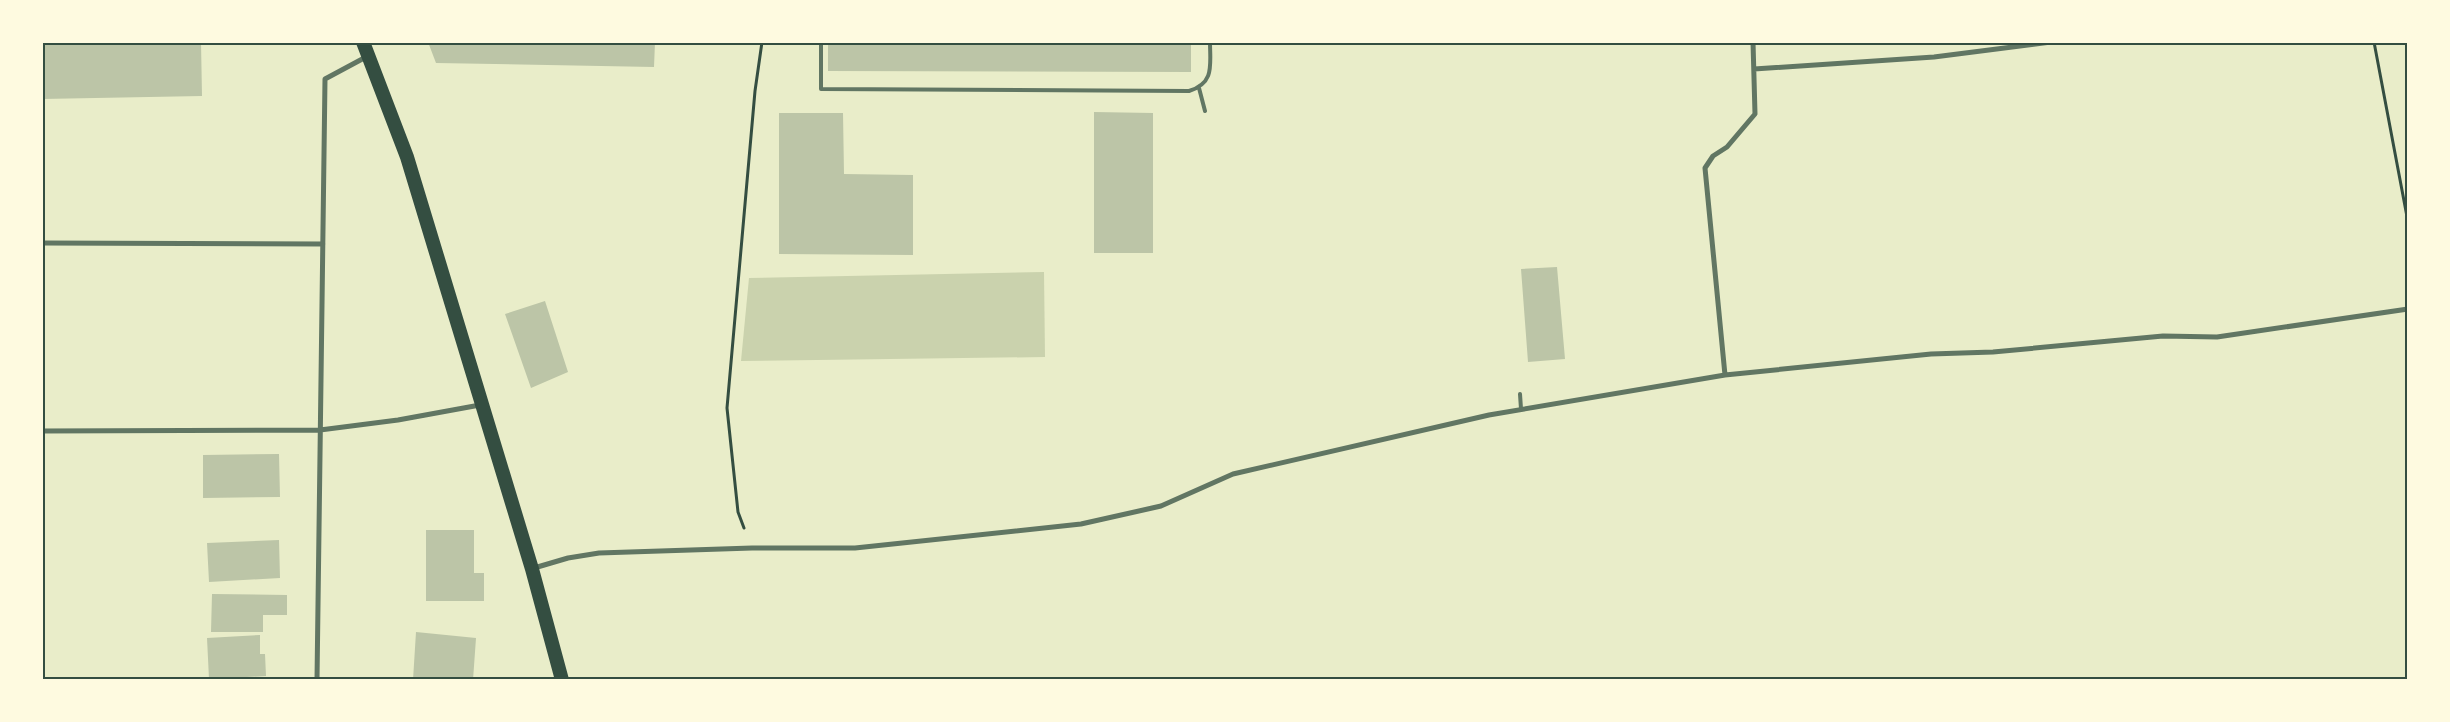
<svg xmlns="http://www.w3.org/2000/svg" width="2450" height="722" viewBox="0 0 2450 722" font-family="'Archivo Narrow',sans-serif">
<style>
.green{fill:#cad2ad}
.building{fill:#bcc5a7}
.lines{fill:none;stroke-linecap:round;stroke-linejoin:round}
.path{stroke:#344e41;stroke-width:3}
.service{stroke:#617663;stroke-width:4}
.minor{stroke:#617663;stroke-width:5}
.trunk{stroke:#344e41;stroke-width:14}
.neatline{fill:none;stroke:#344e41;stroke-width:2}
</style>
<rect width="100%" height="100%" fill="#e9edc9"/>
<path class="green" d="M1044 272 1045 357 741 361 749 278Z"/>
<path class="building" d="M42 42H201L202 96 42 99Z
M428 42H655L654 67 436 63Z
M828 42H1191V72L828 71Z
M1094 112 1153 113V253H1094Z
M779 113H843L844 174 913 175V255L779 254Z
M1557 267 1565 359 1528 362 1521 269Z
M545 301 568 372 531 388 505 314Z
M279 454 280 497 203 498V455Z
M426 530H474V573H484V601H426Z
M279 540 280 578 209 582 207 543Z
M212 594 287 595V615H263V632H211Z
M416 632 476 638 473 680H413Z
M260 635V654H265L266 676 209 679 207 638Z"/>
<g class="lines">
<path class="path" d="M2374 42 2408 222
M744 528 738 512 727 408 755 91 762 42"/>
<path class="service" d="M821 42V89L1189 91C1215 83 1210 65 1210 42
M1199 88 1205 111
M1520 394 1521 409"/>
<path class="minor" d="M1754 69 1934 57 2051 42
M42 243 323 244
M1725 375 1705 168 1713 156 1727 147 1755 114 1753 42
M42 431 320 430 398 420 480 405
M534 568 568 558 599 553 752 548H855L1081 524 1161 506 1233 474 1489 415 1725 375 1931 354 1993 352 2163 336 2217 337 2408 309
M317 680 325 79 366 57"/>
<path class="trunk" d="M363 42 407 157 532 569 562 680"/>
</g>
<rect width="2450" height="722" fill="none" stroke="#fefae0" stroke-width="88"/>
<rect x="44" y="44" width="2362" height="634" class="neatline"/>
</svg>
